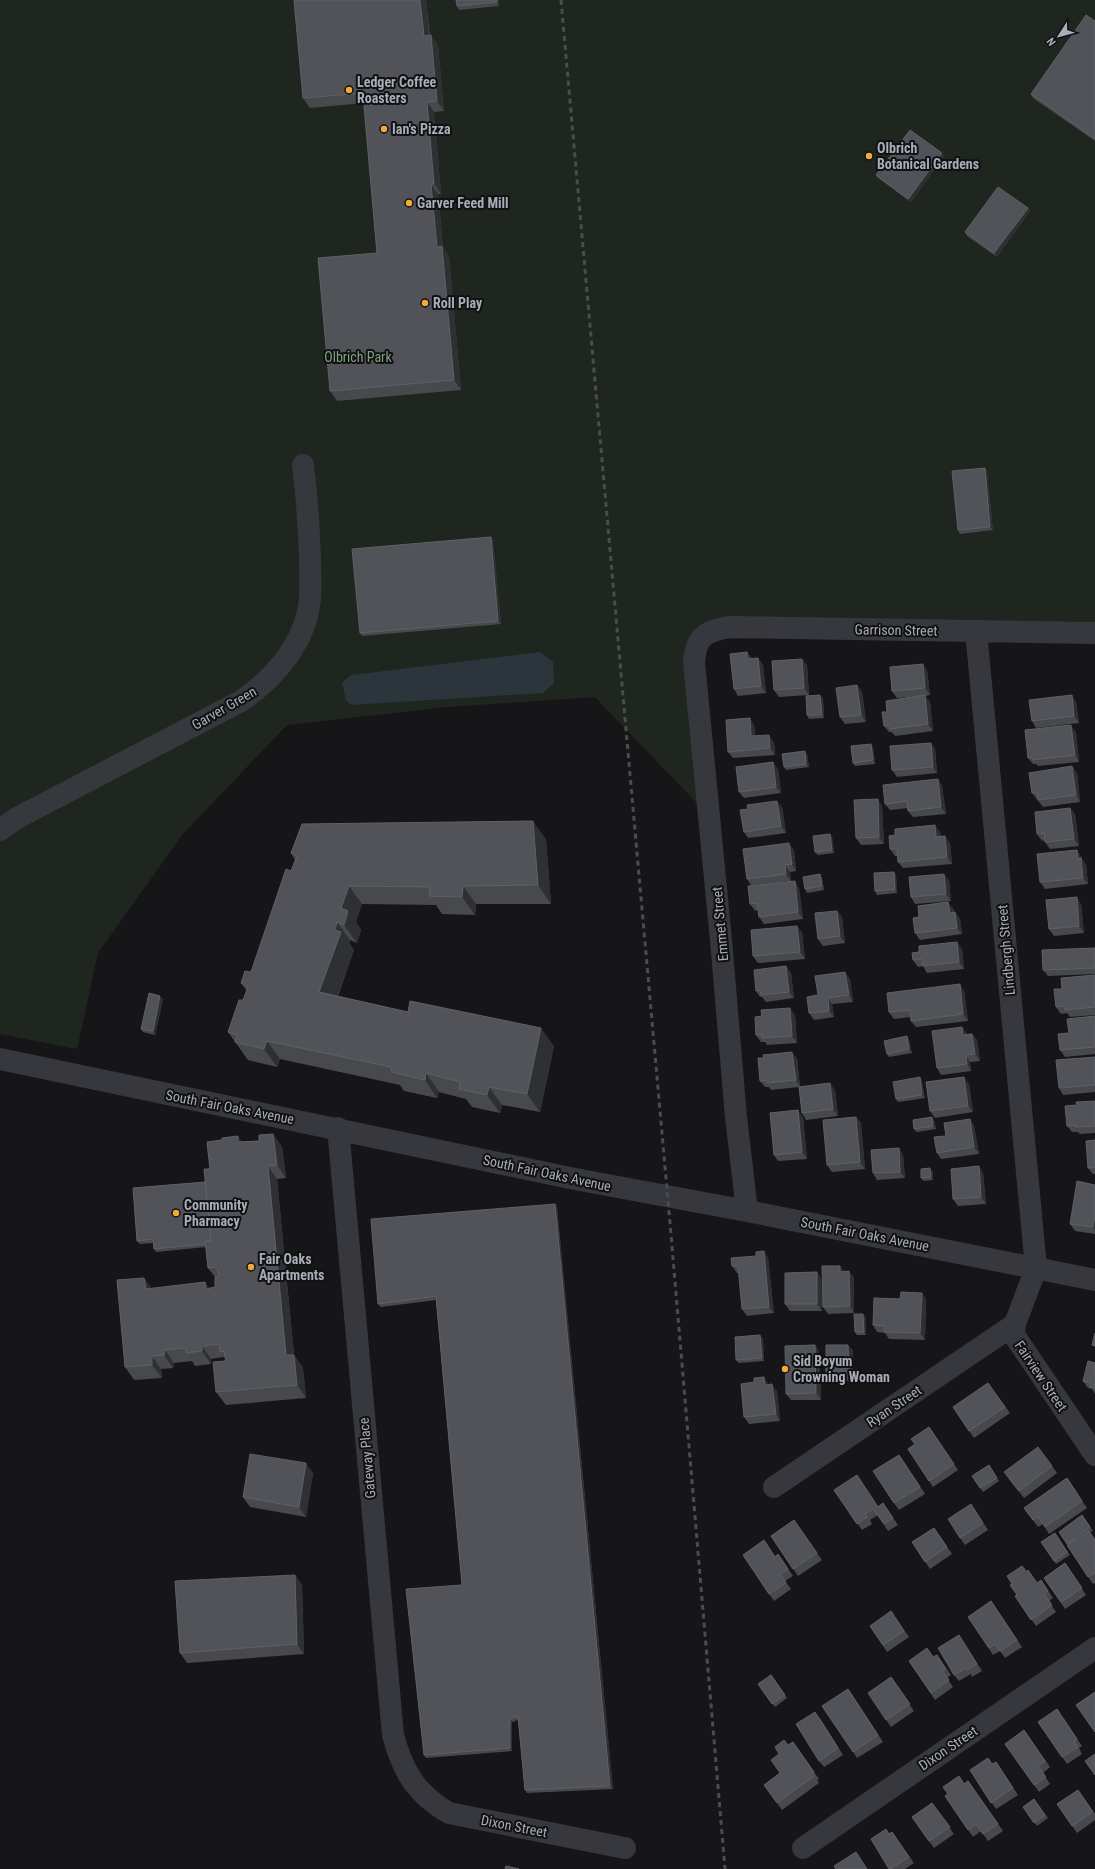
<svg xmlns="http://www.w3.org/2000/svg" width="1095" height="1869" viewBox="0 0 1095 1869" font-family="'Roboto Condensed',sans-serif">
<style>
.green{fill:#1e261f}
.water{fill:#2c353b}
.lines{fill:none;stroke-linecap:round;stroke-linejoin:round}
.minor{stroke:#37383d;stroke-width:22}
.rail{stroke:#4a4c52;stroke-width:3;stroke-dasharray:5 4;stroke-linecap:butt}
.wall{fill:#47494d}
.shaded-wall{fill:#2f3033}
.building{fill:#525358;stroke:#5f6167}
.poi-dot{fill:#eeab37;stroke:#111113;stroke-width:1.5}
.labels{text-anchor:middle;dominant-baseline:central;stroke-width:4;stroke-linejoin:round;paint-order:stroke}
.poi-label{font-size:14px;font-weight:bold;fill:#a8adb7;stroke:#111113;text-anchor:start}
.park-label{font-size:14px;fill:#7fa281;stroke:#111113}
.street-label{font-size:14px;fill:#a8adb7;stroke:#111113}
</style>
<rect width="100%" height="100%" fill="#161618"/>
<path class="green" d="M0 0H1095V633L729 627 701 638 709 816 595 697 448 707 287 725 183 834 98 953 77 1049 0 1034Z"/>
<path class="water" d="M540 652 553 662 554 683 543 693 351 705 346 700 342 683 351 675Z"/>
<g class="lines">
<path class="minor" d="M976 631 1036 1268 1015 1324 1014 1335 1095 1455
M0 830 17 818 241 701C275 678 306 642 310 599 311 586 310 572 310 559 309 527 307 497 303 465
M0 1059 575 1179 747 1211 1095 1280
M338 1128 393 1735C403 1772 416 1794 449 1813L625 1848
M747 1211 736 1117 721 940 694 662C696 636 705 632 729 627L1095 633
M774 1487 1015 1324
M803 1848 1095 1648"/>
<path class="rail" d="M561 0 670 1223 725 1869"/>
</g>
<path class="wall" d="M294 0H426L430 35H431L438 45 444 111 434 112 441 194H438L443 247 449 256 461 390 337 401 330 391 377 253 364 103 310 108 303 98Z
M499 0V6L459 10 457 6Z
M1095 21V141L1033 98 1031 94Z
M944 156 911 202 878 178 876 175Z
M1028 208 1030 211 997 257 967 236 965 232Z
M985 468 987 472 993 530 960 534 958 530Z
M491 537 493 540 501 624 362 636 360 633Z
M758 658 763 665 766 693 738 696 734 689 752 659Z
M807 665 809 695 779 697 774 690Z
M927 670 930 695 925 696 930 702 933 731 895 736 892 732H889L884 726 887 712 919 696 897 698 892 691Z
M857 685 862 692 866 722 845 724 840 717Z
M823 698 824 718 809 719 807 715Z
M1076 702 1079 723 1036 728 1032 721Z
M754 725 755 736 774 742 775 755 733 758 728 752Z
M1076 732 1079 762 1038 766 1036 764H1033L1028 758Z
M931 743 935 749 937 773 897 777 892 770Z
M871 744 873 747 875 764 855 766 853 763Z
M807 754 809 767 786 770 784 767Z
M1072 766 1077 773 1080 802 1043 807 1032 793Z
M778 769 781 793 744 798 739 792Z
M938 779 942 786 946 814 913 817 908 811V808L890 810 885 804Z
M882 806 884 844 861 845 856 838Z
M782 807 786 833 748 838 744 832Z
M1070 808 1075 814 1079 846 1050 849 1045 842V840L1042 841 1037 834Z
M940 832 941 837 950 843 952 864 903 868 898 862V856H895L890 849Z
M830 834 832 837 834 853 818 855 815 852Z
M546 839 551 904H476L475 915 442 914 436 905 362 904 356 922 361 930 357 943 350 940 349 943 354 950 338 996 554 1046 540 1112 502 1105 500 1113 472 1107 466 1099 439 1092 437 1098 404 1091 400 1085 280 1059 277 1067 248 1060 228 1032 243 1000 247 991 241 983 251 972 295 860 291 853Z
M794 850 796 871 790 872 791 881 751 885 747 879Z
M1082 857V859L1086 865 1088 884 1045 889 1040 882Z
M894 872 896 875 897 893 877 895 875 891Z
M820 874 822 878 824 890 807 893 805 889Z
M949 880 951 901 915 904 911 897Z
M799 888 803 919 764 924 759 917 758 910 755 911 750 904Z
M1081 904 1084 933 1054 936 1049 929Z
M953 908 954 912H955L960 919 962 934 920 940 915 933 919 917Z
M837 911 842 917 845 943 823 946 818 939Z
M802 932 805 959 758 963 753 956Z
M1095 948V974L1048 976 1043 970Z
M962 949 964 969 927 973 923 966 918 967 913 960Z
M786 966 791 973 794 998 766 1002 762 997H760L756 991Z
M1095 975V1015L1070 1017 1067 1013 1061 1014 1056 1007 1062 989Z
M850 979 853 1002 832 1004 834 1017 814 1020 809 1013 818 995Z
M964 991 968 1021 916 1027 911 1021V1017L894 1019 889 1012Z
M163 999 155 1035 143 1032 141 1029Z
M795 1015 797 1043 767 1045 765 1042H761L756 1035Z
M1095 1016V1054L1065 1057 1060 1050 1069 1033Z
M962 1027 967 1034H972L977 1040 980 1061 970 1062 971 1071 941 1075 937 1068Z
M907 1036 909 1040 912 1053 889 1057 887 1054Z
M1095 1057V1092L1063 1095 1059 1088Z
M797 1058 800 1086 835 1090 838 1116 806 1120 802 1113 799 1087 771 1090 769 1087H765L760 1081Z
M920 1077 922 1081 925 1098 898 1102 896 1099Z
M969 1084 973 1112 935 1118 930 1111Z
M1095 1101V1133L1080 1134 1078 1132H1072L1067 1126 1077 1105Z
M803 1117 807 1159 778 1161 774 1155Z
M856 1117 861 1123 865 1169 832 1172 827 1165Z
M970 1119 974 1126 979 1154 941 1159 937 1153 946 1136Z
M934 1120 936 1129 917 1132 914 1129Z
M273 1134 282 1147 286 1178 277 1179 294 1355 303 1368 306 1398 226 1405 216 1392 226 1361 224 1357 211 1359V1364L195 1366 192 1361 174 1363 173 1368 161 1369 162 1378 134 1380 125 1367 144 1278 151 1288H209L215 1287V1277L208 1268 206 1247 156 1252 154 1249 153 1243 140 1244 137 1241 205 1182 210 1169 241 1142 259 1141Z
M1095 1140V1174H1093L1088 1168Z
M899 1148 903 1155 905 1178 877 1180 873 1173Z
M933 1172V1180L924 1181 921 1178Z
M983 1173 986 1204 958 1206 953 1199Z
M1095 1185V1234L1075 1231 1070 1224Z
M555 1204 557 1207 613 1789 527 1793 525 1790 518 1720 512 1722V1751L426 1758 424 1755 462 1585 436 1300 381 1307 378 1304Z
M756 1256 768 1258 774 1313 747 1316 742 1309 739 1273H737L732 1266Z
M849 1271 854 1278V1313L828 1314 823 1307Z
M817 1272 821 1279 822 1311H790L785 1304Z
M922 1293 926 1299 925 1340 889 1339 885 1333 877 1332 873 1325 900 1299Z
M866 1317V1335H857L855 1332Z
M760 1335 763 1339 764 1361 739 1363 736 1360Z
M815 1345 819 1352 821 1400H791L786 1394Z
M848 1345 853 1351V1381H831L826 1374Z
M1095 1363V1394L1092 1389 1088 1388 1083 1381Z
M988 1383 1010 1413 974 1438 953 1407Z
M768 1384V1385L777 1391 780 1421 749 1424 744 1417Z
M929 1427 958 1470 933 1487 908 1449 915 1444Z
M904 1462 925 1494 899 1510 894 1503Z
M989 1465 999 1481 983 1492 972 1476Z
M1052 1466 1057 1473 1024 1498 1009 1479Z
M313 1473 306 1517 250 1507 243 1497Z
M1067 1478 1087 1508 1049 1534 1043 1524 1038 1527 1024 1508Z
M834 1490 878 1506 883 1503 898 1525 888 1531 878 1515 870 1520 872 1524 862 1530Z
M975 1510 988 1530 965 1545 960 1538Z
M1082 1515 1093 1531 1090 1532 1095 1540V1583L1093 1584 1067 1545H1068L1059 1532Z
M794 1520 822 1560 798 1576 771 1536Z
M934 1528 952 1554 930 1569 912 1542Z
M1055 1533 1070 1555 1056 1564 1041 1542Z
M778 1554 793 1576 785 1581 791 1589 774 1601 743 1555 775 1556Z
M1065 1563 1086 1595 1065 1609 1044 1578Z
M1027 1572 1037 1583 1041 1580 1053 1598 1049 1601 1056 1612 1036 1626 1015 1596 1017 1595Z
M295 1575 302 1585 304 1654 187 1663 180 1653Z
M991 1601 1022 1647 1005 1658 1000 1651 993 1655 968 1617Z
M891 1611 909 1637 887 1652 870 1626Z
M959 1635 982 1671 972 1677 971 1674 959 1681 954 1675Z
M937 1655 951 1675 947 1678 953 1687 935 1700 909 1661 933 1657Z
M771 1675 787 1698 775 1707 758 1684Z
M891 1677 914 1711 891 1727 868 1693Z
M848 1689 883 1742 857 1758 853 1752Z
M1057 1709 1082 1746 1079 1748 1082 1754 1067 1764 1038 1722Z
M820 1718 843 1755 824 1767 819 1761Z
M1024 1730 1050 1767 1043 1773 1050 1784 1039 1792 1005 1744Z
M793 1742 819 1779 817 1780 819 1783 782 1810 764 1785 780 1773 788 1745Z
M996 1762 1018 1795 996 1809 970 1770 992 1764Z
M968 1781 1003 1831 988 1841 981 1831 973 1837 945 1796Z
M1078 1790 1095 1814V1820L1077 1833 1057 1804Z
M1034 1799 1048 1818 1037 1826 1023 1807Z
M932 1803 954 1834 934 1848 912 1817Z
M892 1832 914 1863 905 1869H889V1834Z"/>
<path class="shaded-wall" d="M420 0H426L430 46 424 36Z
M497 0H499V6L497 2Z
M431 35 438 45 444 111 437 101Z
M427 102 434 112 441 194 434 184Z
M942 153 944 156 911 202 908 199Z
M431 184 438 194 443 247 449 256 461 390 454 380 437 247Z
M1028 208 1030 211 997 257 994 253Z
M985 468 987 472 993 530 990 527Z
M491 537 493 540 501 624 498 621Z
M747 652 752 658 753 666 748 659Z
M758 658 763 665 766 693 761 686Z
M802 659 807 665 809 695 804 688Z
M923 664 927 670 930 695 925 688Z
M857 685 862 692 866 722 861 715Z
M820 695 823 698 824 718 822 715Z
M925 695 930 702 933 731 928 724Z
M1072 695 1076 702 1079 723 1074 716Z
M750 718 754 725 756 743 751 736Z
M1071 725 1076 732 1079 762 1075 755Z
M769 735 774 742 775 755 770 748Z
M931 743 935 749 937 773 933 767Z
M871 744 873 747 875 764 873 760Z
M805 751 807 754 809 767 806 764Z
M773 762 778 769 781 793 776 787Z
M1072 766 1077 773 1080 802 1076 795Z
M938 779 942 786 946 814 941 807Z
M878 799 882 806 884 844 879 837Z
M777 801 782 807 786 833 781 826Z
M1070 808 1075 814 1079 846 1074 839Z
M533 821 546 839 551 904 538 885Z
M935 825 940 832 941 844 936 837Z
M830 834 832 837 834 853 832 850Z
M945 836 950 843 952 864 947 857Z
M789 843 794 850 796 871 792 864Z
M1077 850 1086 865 1088 884 1083 878 1078 859Z
M785 865 790 872 791 881 786 874Z
M894 872 896 875 897 893 895 889Z
M820 874 822 878 824 890 822 886Z
M944 874 949 880 951 901 946 894Z
M795 881 799 888 803 919 798 912Z
M349 886 362 904 356 922 361 930 357 943 344 925 341 908Z
M463 886 476 904 475 915 462 897Z
M1077 897 1081 904 1084 933 1079 926Z
M948 902 953 908 955 920 950 913Z
M837 911 842 917 845 943 840 936Z
M955 912 960 919 962 934 957 928Z
M337 922 350 940 349 943 354 950 332 1011 319 992 335 930Z
M797 926 802 932 805 959 800 952Z
M957 942 962 949 964 969 959 962Z
M786 966 791 973 794 998 789 992Z
M845 972 850 979 853 1002 849 995Z
M960 984 964 991 968 1021 963 1014Z
M160 996 163 999 155 1035 153 1031Z
M828 998 832 1004 834 1017 829 1011Z
M790 1008 795 1015 797 1043 792 1036Z
M962 1027 967 1034 968 1041 963 1035Z
M541 1028 554 1046 540 1112 527 1094Z
M972 1034 977 1040 980 1061 975 1054Z
M907 1036 909 1040 912 1053 909 1049Z
M267 1041 280 1059 277 1067 264 1049Z
M792 1052 797 1058 800 1087 796 1080Z
M966 1055 970 1062 971 1071 967 1064Z
M426 1073 439 1092 437 1098 425 1080Z
M920 1077 922 1081 925 1098 922 1095Z
M964 1077 969 1084 973 1112 968 1106Z
M830 1083 835 1090 838 1116 833 1109Z
M489 1087 502 1105 500 1113 487 1095Z
M798 1110 803 1117 807 1159 802 1152Z
M856 1117 861 1123 865 1169 860 1162Z
M932 1117 934 1120 936 1129 933 1126Z
M970 1119 974 1126 979 1154 974 1147Z
M273 1134 282 1147 286 1178 277 1165Z
M238 1136 247 1149 238 1142Z
M899 1148 903 1155 905 1178 900 1172Z
M268 1166 277 1179 294 1355 303 1368 306 1398 297 1385 286 1355Z
M979 1166 983 1173 986 1204 981 1197Z
M930 1168 933 1172V1180L931 1177Z
M555 1204 557 1207 613 1789 610 1786Z
M1095 1215V1230L1093 1227Z
M764 1251 768 1258 774 1313 769 1307Z
M840 1266 845 1272H840Z
M849 1271 854 1278V1313L850 1306Z
M817 1272 821 1279 822 1311 817 1304Z
M144 1278 153 1291 146 1289Z
M205 1282 214 1295 206 1289Z
M922 1293 926 1299 925 1340 920 1333Z
M863 1314 866 1317V1335L864 1332Z
M760 1335 763 1339 764 1361 762 1358Z
M815 1345 819 1352 821 1400 816 1393Z
M848 1345 853 1351V1381L849 1374Z
M202 1346 211 1359V1364L202 1351Z
M165 1350 174 1363 173 1368 164 1355Z
M152 1356 161 1369 162 1378 152 1365Z
M764 1377 768 1384 769 1392 765 1385Z
M772 1384 777 1391 780 1421 776 1414Z
M306 1463 313 1473 306 1517 299 1507Z
M295 1575 302 1585 304 1654 297 1644Z
M959 1635 964 1642 982 1671 977 1664Z
M510 1718 512 1722V1751L510 1748Z"/>
<path class="building" d="M294 0H420L424 36 431 35 437 101 427 102 434 184H431L437 247 442 246 454 380 330 391 318 258 377 253 366 129 363 93 303 98Z
M456 0H497V2L457 6Z
M1086 15 1095 21V139L1031 94Z
M910 130 942 153 908 199 876 175Z
M998 187 1028 208 994 253 965 232Z
M985 468 990 527 958 530 952 471Z
M491 537 498 621 360 633 352 549Z
M747 652 748 659 758 658 761 686 734 689 730 654Z
M802 659 804 688 774 690 772 661Z
M923 664 925 688 892 691 890 667Z
M857 685 861 715 840 717 836 688Z
M820 695 822 715H807L806 696Z
M925 695 928 724 890 729V725L884 726 882 712H887L886 701Z
M1072 695 1074 716 1032 721 1029 700Z
M750 718 751 736 769 735 770 748 728 752 726 720Z
M1071 725 1075 755 1033 760V757L1028 758 1025 730Z
M931 743 933 767 892 770 890 746Z
M871 744 873 760 853 763 851 746Z
M805 751 806 764 784 767 782 754Z
M773 762 776 787 739 792 736 767Z
M1072 766 1076 795 1038 800 1037 792 1032 793 1029 773Z
M938 779 941 807 908 811 907 801 885 804 883 785Z
M878 799 879 837 856 838 854 800Z
M777 801 781 826 744 832 740 810 748 809 747 805Z
M1070 808 1074 839 1045 842 1044 833 1037 834 1035 812Z
M533 821 538 885 463 886 462 897 429 896 430 887 349 886 341 908 348 911 344 925 337 922 335 930 341 932 319 992 408 1012 410 1001 541 1028 527 1094 489 1087 487 1095 459 1089 460 1082 426 1073 425 1080 392 1072 391 1067 267 1041 264 1049 235 1042 237 1035 228 1032 239 1000H243L248 987 241 983 245 971 251 972 286 869 291 871 297 856 291 853 302 824Z
M935 825 936 837 945 836 947 857 898 862 897 849H890L889 836 895 835V829Z
M830 834 832 850 815 852 813 836Z
M789 843 792 864 785 865 786 874 747 879 743 849Z
M1077 850 1078 859 1081 858 1083 878 1040 882 1037 854Z
M894 872 895 889 875 891 874 873Z
M820 874 822 886 805 889 803 877Z
M944 874 946 894 911 897 909 877Z
M795 881 798 912 759 917 757 903 750 904 748 886Z
M1077 897 1079 926 1049 929 1046 900Z
M948 902 950 913 955 912 957 928 915 933 913 918 919 917 918 906Z
M837 911 840 936 818 939 815 913Z
M797 926 800 952 753 956 751 930Z
M957 942 959 962 922 966V959L913 960 912 953 919 952V946Z
M1095 948V968L1043 970 1042 950Z
M786 966 789 992 761 995 760 990 756 991 754 970Z
M845 972 849 995 828 998 829 1011 809 1013 807 997 818 995 815 976Z
M1095 975V1007L1065 1010 1064 1006 1056 1007 1054 989H1062L1061 978Z
M960 984 963 1014 911 1021 910 1010 889 1012 887 993Z
M149 993 160 996 153 1031 141 1029Z
M790 1008 792 1036 762 1038V1035H756L755 1017 762 1016 761 1010Z
M1095 1016V1047L1060 1050 1058 1034 1069 1033 1067 1019Z
M962 1027 963 1035 972 1034 975 1054 966 1055 967 1064 937 1068 932 1031Z
M907 1036 909 1049 887 1054 884 1041Z
M792 1052 796 1080 767 1083 766 1080 760 1081 758 1058H764L763 1055Z
M1095 1057V1077H1094L1095 1085 1059 1088 1056 1060Z
M920 1077 922 1095 896 1099 893 1082Z
M964 1077 968 1106 930 1111 926 1082Z
M830 1083 833 1109 802 1113 799 1087Z
M1095 1101V1126L1075 1127V1125L1067 1126 1065 1106 1077 1105 1076 1102Z
M798 1110 802 1152 774 1155 770 1113Z
M856 1117 860 1162 827 1165 823 1120Z
M932 1117 933 1126 914 1129 913 1120Z
M970 1119 974 1147 937 1153 934 1137 946 1136 944 1123Z
M273 1134 277 1165 268 1166 286 1355H294L297 1385 216 1392 213 1362 226 1361 224 1351 220 1352 219 1344 202 1346V1351L186 1353V1348L165 1350 164 1355 152 1356V1365L125 1367 117 1280 144 1278 146 1289 205 1282 206 1289 215 1287V1277H219L217 1267 208 1268 205 1241H211L204 1169H210L207 1142 222 1140V1138L238 1136V1142L259 1141V1135Z
M1095 1140V1167L1088 1168 1086 1141Z
M899 1148 900 1172 873 1173 871 1150Z
M979 1166 981 1197 953 1199 951 1169Z
M930 1168 931 1177 921 1178V1169Z
M1077 1181 1095 1185V1215L1093 1227 1070 1224Z
M205 1182 211 1241H205V1244L154 1249 153 1239 137 1241 133 1188Z
M555 1204 610 1786 525 1790 518 1716 510 1718V1748L424 1755 406 1589 462 1585 436 1296 378 1304 371 1219Z
M764 1251 769 1307 742 1309 738 1266H732L731 1258 756 1256V1252Z
M822 1266H840V1272L849 1271 850 1306 823 1307Z
M817 1272V1304H785V1273Z
M901 1292 922 1293 920 1333 884 1332 885 1326 873 1325 874 1298 900 1299Z
M854 1314H863L864 1332H855Z
M1095 1333V1346L1092 1345Z
M760 1335 762 1358 736 1360 735 1337Z
M815 1345 816 1393 786 1394 785 1346Z
M826 1345H848L849 1374H826Z
M1088 1361 1095 1363V1388L1090 1387 1091 1383 1083 1381Z
M764 1377 765 1385 772 1384 776 1414 744 1417 741 1384 754 1382V1378Z
M988 1383 1005 1407 969 1431 953 1407Z
M929 1427 954 1464 929 1481 908 1449 915 1444 911 1439Z
M1038 1447 1052 1466 1019 1491 1004 1472Z
M250 1454 306 1463 299 1507 243 1497Z
M899 1455 920 1487 894 1503 873 1471Z
M989 1465 997 1478 980 1488 972 1476Z
M857 1475 878 1507 883 1503 893 1518 884 1524 873 1509 865 1514 867 1517 857 1524 834 1490Z
M1067 1478 1082 1501 1045 1527 1038 1517 1033 1520 1024 1508Z
M971 1504 983 1523 960 1538 948 1519Z
M1082 1515 1090 1527 1067 1544 1059 1532Z
M794 1520 817 1553 793 1569 771 1536Z
M934 1528 947 1547 925 1562 912 1542Z
M1089 1531 1095 1540V1573L1088 1577 1067 1545Z
M1055 1533 1067 1552 1054 1561 1041 1542Z
M764 1540 775 1557 778 1554 788 1569 780 1574 786 1583 769 1594 743 1555Z
M1065 1563 1082 1588 1061 1602 1044 1578Z
M1022 1566 1027 1572 1028 1570 1037 1583 1041 1580 1048 1591 1044 1594 1052 1605 1031 1620 1015 1596 1017 1595 1010 1585 1012 1584 1007 1576Z
M295 1575 297 1644 180 1653 175 1581Z
M991 1601 1017 1640 1000 1651 995 1644 989 1648 968 1617Z
M891 1611 904 1631 883 1645 870 1626Z
M959 1635 977 1664 967 1670 966 1668 954 1675 938 1648Z
M927 1648 933 1657 937 1655 946 1669 942 1671 949 1680 931 1693 909 1661Z
M771 1675 785 1695 772 1704 758 1684Z
M891 1677 910 1704 886 1720 868 1693Z
M848 1689 878 1735 853 1752 822 1706Z
M1095 1692V1732L1076 1705Z
M1057 1709 1077 1739 1074 1742 1078 1747 1062 1757 1038 1722Z
M815 1712 838 1748 819 1761 796 1724Z
M1024 1730 1045 1761 1038 1766 1046 1777 1034 1785 1005 1744Z
M784 1740 788 1745 793 1742 814 1772 812 1773 814 1776 777 1803 764 1785 780 1773 771 1760 779 1754 775 1747Z
M1095 1754V1775L1085 1761Z
M988 1758 992 1764 996 1762 1013 1788 991 1803 970 1770Z
M959 1776 964 1784 968 1781 998 1824 983 1834 976 1824 968 1830 945 1796 948 1794 943 1787Z
M1078 1790 1093 1812 1072 1826 1057 1804Z
M1034 1799 1045 1815 1034 1823 1023 1807Z
M932 1803 950 1827 929 1841 912 1817Z
M886 1829 889 1834 892 1832 909 1857 890 1869H889L871 1839Z
M856 1852 867 1869H836L834 1866Z
M506 1866 519 1869H505Z"/>
<g class="poi-dot">
<circle cx="349" cy="90" r="4"/>
<circle cx="384" cy="129" r="4"/>
<circle cx="869" cy="156" r="4"/>
<circle cx="409" cy="203" r="4"/>
<circle cx="425" cy="303" r="4"/>
<circle cx="176" cy="1213" r="4"/>
<circle cx="251" cy="1267" r="4"/>
<circle cx="785" cy="1369" r="4"/>
</g>
<g class="labels">
<g class="poi-label">
<text x="357" y="82">Ledger Coffee<tspan x="357" dy="16">Roasters</tspan></text>
<text x="392" y="129">Ian's Pizza</text>
<text x="877" y="148">Olbrich<tspan x="877" dy="16">Botanical Gardens</tspan></text>
<text x="417" y="203">Garver Feed Mill</text>
<text x="433" y="303">Roll Play</text>
<text x="184" y="1205">Community<tspan x="184" dy="16">Pharmacy</tspan></text>
<text x="259" y="1259">Fair Oaks<tspan x="259" dy="16">Apartments</tspan></text>
<text x="793" y="1361">Sid Boyum<tspan x="793" dy="16">Crowning Woman</tspan></text>
</g>
<g class="park-label">
<text x="358" y="357">Olbrich Park</text>
</g>
<g class="street-label">
<text transform="translate(896 630) rotate(1)">Garrison Street</text>
<text transform="translate(224 708) rotate(-30)">Garver Green</text>
<text transform="translate(720 924) rotate(-95)">Emmet Street</text>
<text transform="translate(1006 950) rotate(-95)">Lindbergh Street</text>
<text transform="translate(230 1107) rotate(11)">South Fair Oaks Avenue</text>
<text transform="translate(547 1173) rotate(12)">South Fair Oaks Avenue</text>
<text transform="translate(865 1234) rotate(11)">South Fair Oaks Avenue</text>
<text transform="translate(1041 1376) rotate(56)">Fairview Street</text>
<text transform="translate(894 1406) rotate(-34)">Ryan Street</text>
<text transform="translate(367 1458) rotate(-95)">Gateway Place</text>
<text transform="translate(948 1748) rotate(-34)">Dixon Street</text>
<text transform="translate(514 1826) rotate(11)">Dixon Street</text>
</g>
</g>
<g transform="translate(1059 36) rotate(234)" stroke="#111113" stroke-width="3" paint-order="stroke">
<path d="M0-3L7 15L0 10L-7 15Z" fill="#a8adb7"/>
<text y="-6" font-size="11" font-weight="bold" text-anchor="middle" fill="#a8adb7">N</text>
</g>
</svg>
